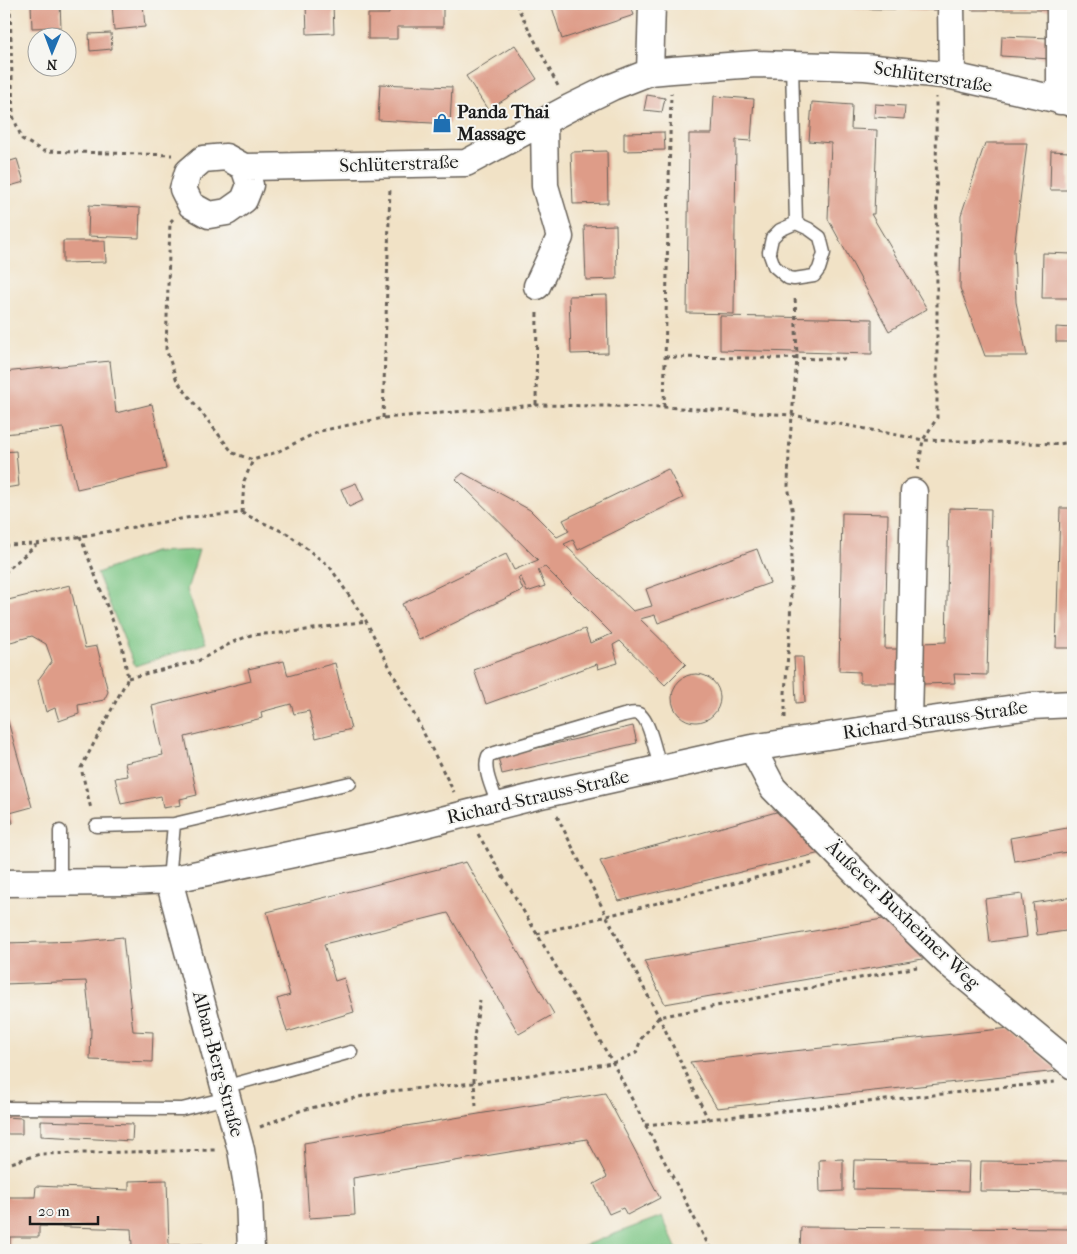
<svg xmlns="http://www.w3.org/2000/svg" width="1077" height="1254" viewBox="0 0 1077 1254" font-family="'IM FELL French Canon',serif">
<style>
.green{fill:#7bc684;stroke:#4c7150}
.building{fill:#de9c88}
.lines{fill:none;stroke-linecap:round;stroke-linejoin:round}
.lane-casing{stroke:#676158;stroke-width:15}
.street-casing{stroke:#676158;stroke-width:29}
.path{stroke:#676158;stroke-width:3;stroke-dasharray:4 4;stroke-linecap:butt}
.lane{stroke:#fff;stroke-width:12}
.street{stroke:#fff;stroke-width:26}
.labels{text-anchor:middle;dominant-baseline:central;stroke-width:4;stroke-linejoin:round;paint-order:stroke}
.street-label{font-size:19px;fill:#1c1c1c;stroke:#f6f6f2}
.poi-label{font-size:19px;font-weight:bold;fill:#1c1c1c;stroke:#f6f6f2;text-anchor:start}
</style>
<rect width="100%" height="100%" fill="#f6f6f2"/>
<filter id="ink" filterUnits="userSpaceOnUse"><feTurbulence type="fractalNoise" baseFrequency=".02" numOctaves="2"/><feDisplacementMap in="SourceGraphic" scale="10" xChannelSelector="R" yChannelSelector="G"/><feConvolveMatrix kernelMatrix="1 2 1 2 8 2 1 2 1" color-interpolation-filters="sRGB"/></filter>
<filter id="wash" filterUnits="userSpaceOnUse"><feTurbulence type="fractalNoise" baseFrequency=".0096" numOctaves="4" result="noise"/><feDisplacementMap in="SourceGraphic" scale="20" xChannelSelector="R" yChannelSelector="G"/><feGaussianBlur stdDeviation="1.12" result="paint"/><feColorMatrix in="noise" values="0 0 0 0 0 0 0 0 0 0 0 0 0 0 0 0 0 1.4 0 .05"/><feComposite in="paint" operator="in"/></filter>
<g filter="url(#wash)">
<rect width="100%" height="100%" fill="#f1e2c6"/>
<path class="green" d="M199 550 187 590 206 643 135 666 97 573 154 552Z
M662 1216 677 1250H582L580 1247Z"/>
<g id="blocks">
<path class="building" d="M31 4H60L61 27 32 28Z
M112 4H143L145 27 114 30Z
M306 4H333L334 33 307 34Z
M389 4H443V27H397V39H368V14H389Z
M551 4H630L634 15 562 39Z
M735 4H936V10L735 6Z
M972 4H1053V10H971Z
M111 33 112 49 90 51 89 34Z
M1002 36 1051 38V59L1001 56Z
M515 45 537 79 488 110 466 76Z
M380 84 452 87 450 124 378 120Z
M647 95 665 98 662 112 644 110Z
M714 96 754 99 751 141 736 140 734 314 687 313 689 134H712Z
M812 102 852 105 851 129 877 130 874 214H871L927 309 889 331 828 219 831 143 809 141Z
M875 104 905 106 904 119 874 117Z
M664 132 665 150 624 151V133Z
M985 143H1027L1014 250 1016 302 1027 356H985L960 288 961 215Z
M607 151 608 203 573 204 571 152Z
M1051 151 1069 152V190H1050Z
M17 159 24 182 10 186 4 163Z
M89 205 140 208 139 238 88 236Z
M616 225 617 279 586 280 584 226Z
M63 241H105L106 262 63 263Z
M1043 253 1073 254V298H1042Z
M607 295 608 353 571 354 569 296Z
M720 316 872 319V354L720 350Z
M1056 327 1073 328V342H1056Z
M110 361 116 413 152 404 166 469 77 489 63 428 4 434V372Z
M16 451 19 486 4 488V452Z
M668 469 683 498 578 550 573 540 564 544 633 611 652 606 646 589 757 549 770 583 658 623 655 615 640 619 686 664 665 685 620 641 613 645 618 663 598 669 597 664 486 704 474 670 585 629 590 643 612 634 545 567 538 570 545 586 527 592 521 577 518 578 523 590 419 640 402 604 506 554 514 570 538 560 456 479 463 473 530 510 557 537 569 531 563 520Z
M356 483 364 500 349 507 341 489Z
M949 508 991 509 987 675 954 674 955 683 923 684 922 643 946 642Z
M1060 508H1073V648H1056Z
M842 513 888 514 885 649H902L901 683H860V672L839 671Z
M70 585 85 648 97 646 108 692 104 700 78 705 79 714 59 721 55 708 46 712 38 680 52 661 46 644 32 636 7 643 4 633V601Z
M794 657H803L805 702 796 703Z
M284 661 288 676 335 663 351 729 316 738 309 711 294 714 291 704 261 712 262 718 185 737 197 795 180 799 181 805 163 808 161 796 121 804 115 778 128 776 125 763 163 755 152 706 251 681 248 669Z
M672 698a24 24 0 1 1 48 0a24 24 0 1 1-48 0Z
M4 707 32 807 10 813 13 823 4 825Z
M633 726 637 743 502 774 498 757Z
M787 809 829 851 619 901 600 861Z
M1073 827V851L1014 861 1010 838Z
M466 862 554 1014 519 1034 448 913 324 944 335 981 344 978 354 1012 287 1032 277 999 290 995 267 912Z
M1022 894 1027 937 990 942 985 899Z
M1073 897V930L1037 935 1033 903Z
M888 918 934 957 665 1004 644 961Z
M123 937 133 1031 153 1032 152 1062 90 1060 91 1029 86 981 4 984V943L83 941Z
M1010 1028 1058 1071 717 1108 690 1062Z
M605 1093 660 1198 627 1215 623 1208 609 1214 594 1184 607 1177 587 1139 353 1178 355 1215 309 1218 304 1143Z
M4 1117 22 1118V1134H4Z
M41 1121 133 1124 132 1141 41 1136Z
M843 1159V1191L820 1192 819 1160Z
M854 1160 969 1162 968 1191 853 1189Z
M981 1161 1073 1162V1192L980 1191Z
M167 1180 169 1245 203 1244 204 1250H130V1245H132L131 1229 39 1226V1237H10V1250H4V1197H35L36 1186 129 1190V1181Z
M801 1227 1073 1229V1250H800Z"/>
</g>
</g>
<g filter="url(#ink)">
<use href="#blocks" fill-opacity="0" stroke="#676158" stroke-width="1"/>
<g class="lines">
<defs>
<path id="lane" d="M792 65 796 223 809 229 820 237 824 253 819 269 814 276 794 279 788 278 774 266 769 252 772 238 780 230 796 223
M498 805C494 792 482 770 488 756L495 753 624 715C629 714 634 712 639 714 649 718 657 757 660 768
M96 826 174 824 350 783
M60 831V882
M169 880 174 824
M224 1087 351 1052
M4 1108 182 1109 227 1098"/>
<path id="street" d="M951 4 952 76
M650 72 652 4
M1060 101V4
M244 167 250 185 244 200 227 212 209 215 191 205 183 189 188 172 203 159 226 157 244 167 466 163 569 108 612 87 650 72 672 70 756 64 865 67 952 76 1073 103
M537 286 560 237 545 186 544 122
M909 723 914 492
M752 748 773 788 864 881 947 962 1073 1066
M169 880 241 1150 249 1197 251 1250
M4 883 128 882 169 880 370 838 545 794 752 748 909 723 1031 706 1073 704"/>
</defs>
<use href="#lane" class="lane-casing"/>
<use href="#street" class="street-casing"/>
<path class="path" d="M10 4 13 116 22 139 43 151 172 155
M516 4 559 88
M173 219 170 222 166 349 177 381 233 453 253 460 277 452 320 431 383 418 536 405 664 407 792 415 923 440 1058 444 1073 442
M665 357 846 359
M536 405 537 309
M664 407 671 93
M383 418 390 187
M918 470 923 440 937 418V298L936 97
M242 513 244 481 253 460
M80 536 122 645 128 678 81 768 91 809
M4 545 36 544 192 517 242 513 288 534 330 567 366 621 454 792
M4 572H5L36 545
M128 678 198 661 233 642 251 635 293 632 366 621
M785 718V693L790 627 793 514 788 486 789 451 797 359 795 295
M557 816 607 917 659 1017 708 1119
M478 834 613 1063 711 1250
M537 934 813 863
M476 1106 474 1083V1037L480 1000
M645 1125 708 1119 1055 1082
M260 1127 302 1110 381 1092 474 1083 613 1063 636 1053 641 1039 659 1017 917 967
M4 1163H11L40 1154 216 1150"/>
<use href="#lane" class="lane"/>
<use href="#street" class="street"/>
</g>
</g>
<defs>
<symbol id="shop-bare" viewBox="-9 -9 18 18"><path d="M-5-2.5h2.3a2.7 3.5 0 0 1 5.4 0H5L5.5 6h-11ZM-1.5-2.5h3a1.5 2.3 0 0 0-3 0Z" fill="#1f6fb2" stroke="#f6f6f2" stroke-width="2.5" paint-order="stroke"/></symbol>
</defs>
<g fill-rule="evenodd">
<use href="#shop-bare" x="428" y="109" width="28" height="28"/>
</g>
<g class="labels">
<g class="street-label">
<text transform="translate(933 77) rotate(9)">Schlüterstraße</text>
<text transform="translate(399 164) rotate(-2)">Schlüterstraße</text>
<text transform="translate(935 720) rotate(-8)">Richard-Strauss-Straße</text>
<text transform="translate(538 797) rotate(-13)">Richard-Strauss-Straße</text>
<text transform="translate(903 915) rotate(44)">Äußerer Buxheimer Weg</text>
<text transform="translate(218 1064) rotate(75)">Alban-Berg-Straße</text>
</g>
<g class="poi-label">
<text x="457" y="112">Panda Thai<tspan x="457" dy="22">Massage</tspan></text>
</g>
</g>
<rect width="1077" height="1254" fill="none" stroke="#f6f6f2" stroke-width="20"/>
<g transform="translate(52 52) rotate(181)"><circle r="24" fill="#f6f6f2" stroke="#9f9f9c"/>
<path d="M0-4L9 19L0 12L-9 19Z" fill="#1f6fb2"/>
<text y="-8" font-size="14" font-weight="bold" text-anchor="middle" fill="#1c1c1c">N</text>
</g>
<path d="M30 1216v8h68v-8" fill="none" stroke="#1c1c1c" stroke-width="2.5"/>
<text x="38" y="1216" font-size="15" fill="#1c1c1c" stroke="#f6f6f2" stroke-width="4" paint-order="stroke">20 m</text>
</svg>
